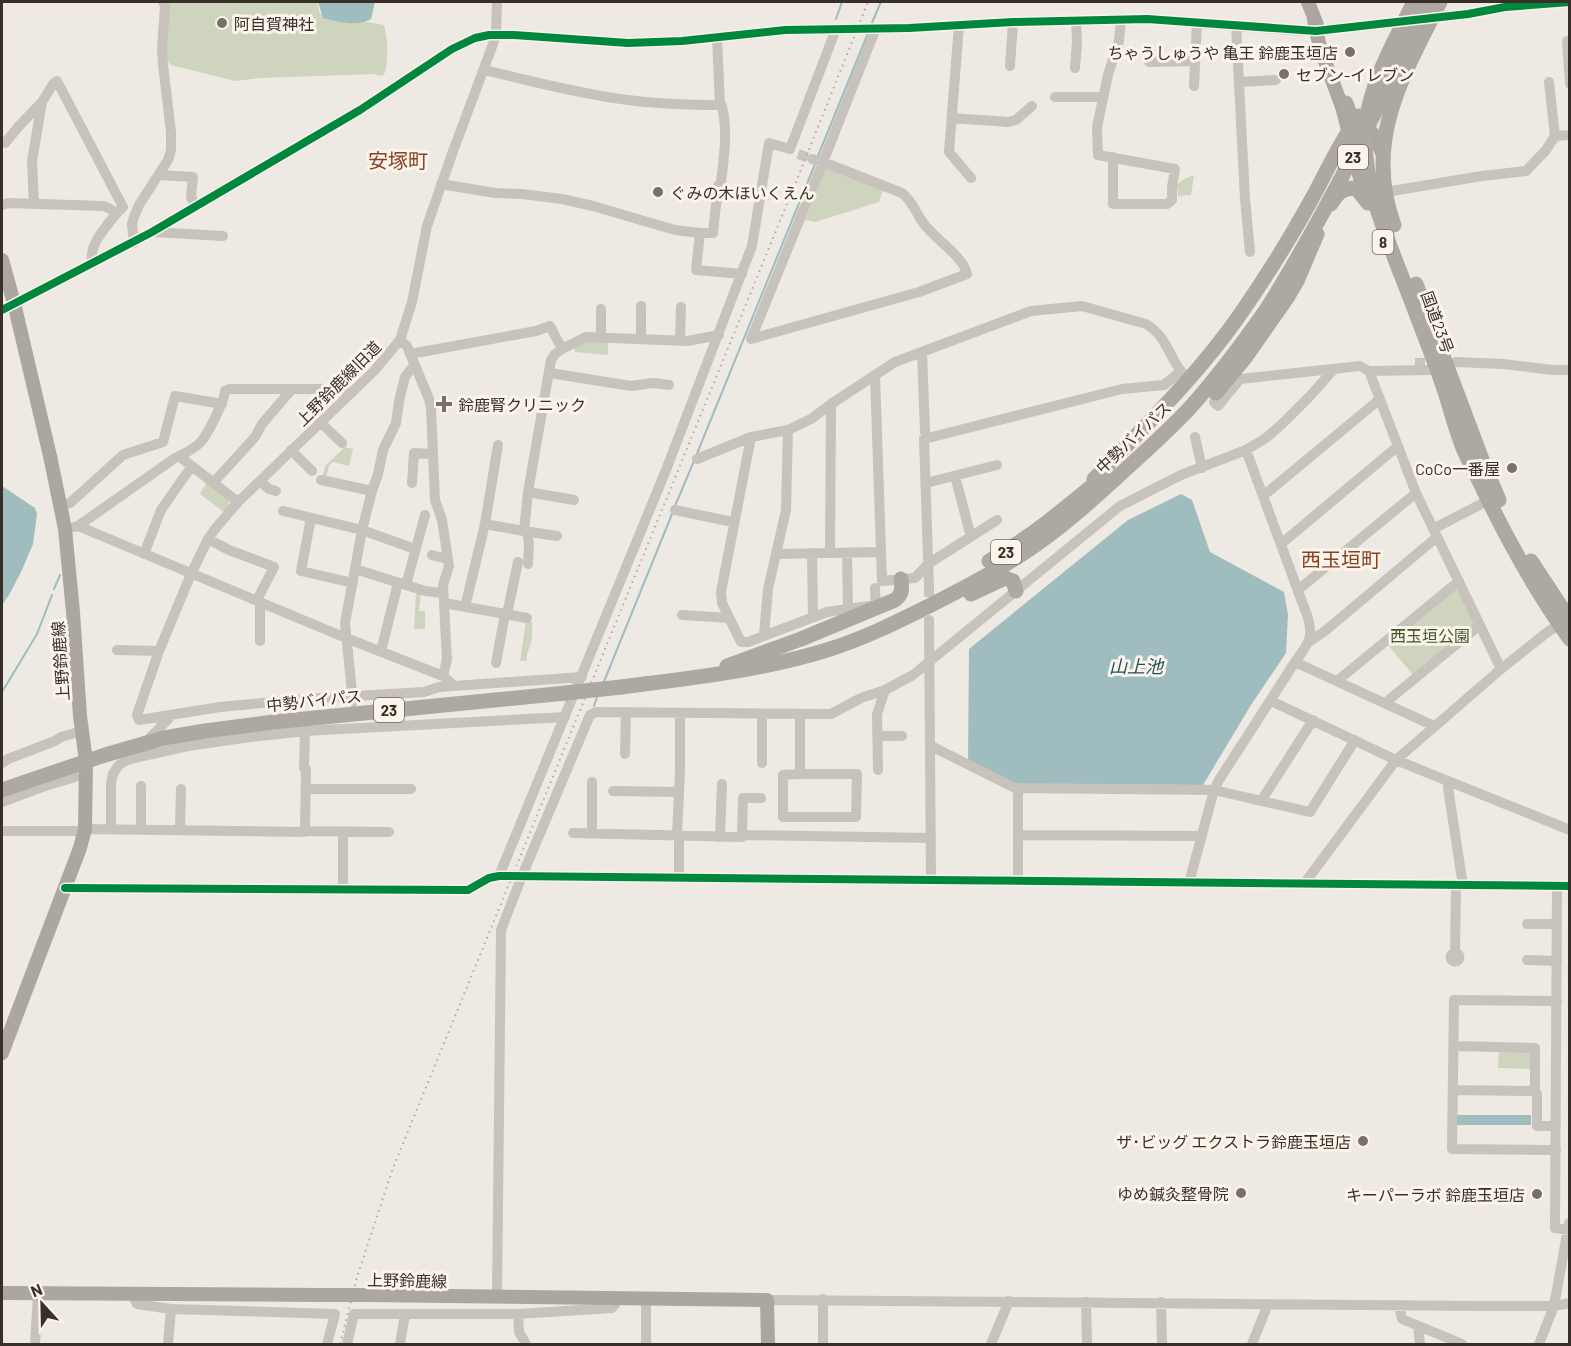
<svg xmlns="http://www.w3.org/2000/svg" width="1571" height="1346" viewBox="0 0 1571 1346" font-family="Barlow,'Noto Sans JP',sans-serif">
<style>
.green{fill:#ced4bd}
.water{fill:#9fbcbe}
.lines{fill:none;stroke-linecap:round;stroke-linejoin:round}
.stream{stroke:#9fbcbe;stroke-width:2}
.minor-tunnel{stroke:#cac4bd;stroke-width:10;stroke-dasharray:10 5;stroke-linecap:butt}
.minor{stroke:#c7c2bc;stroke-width:10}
.major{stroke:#aca6a1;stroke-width:14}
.highway{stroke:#ada8a1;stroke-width:15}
.rail{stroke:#afaaa5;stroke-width:2;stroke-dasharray:1.5 4.5;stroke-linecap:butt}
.major-bridge{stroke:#aca6a1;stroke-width:14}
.highway-bridge{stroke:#ada8a1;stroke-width:15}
.cycleway-casing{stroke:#faf4eb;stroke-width:11}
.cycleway{stroke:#00873e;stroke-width:8}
.poi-dot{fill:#78706a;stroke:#faf4eb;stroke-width:2}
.labels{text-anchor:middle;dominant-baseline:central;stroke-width:6;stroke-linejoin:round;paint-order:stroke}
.shield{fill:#faf4eb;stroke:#726a63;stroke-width:1.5}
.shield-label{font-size:15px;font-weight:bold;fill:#382f29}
.poi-label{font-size:16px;fill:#382f29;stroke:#faf4eb;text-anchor:end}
.street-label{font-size:16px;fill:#382f29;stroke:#faf4eb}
.park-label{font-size:16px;fill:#44562d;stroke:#faf4eb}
.water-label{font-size:18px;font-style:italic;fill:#1f515a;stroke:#faf4eb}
.quarter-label{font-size:20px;fill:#874323;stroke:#faf4eb}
</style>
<rect width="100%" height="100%" fill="#eee9e2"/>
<path class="green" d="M166 2H317L320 14 384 25C388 42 389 58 384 75L378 76 375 74 260 78 235 81 171 65 165 59Z
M829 168 883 190 879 202 815 222 805 220 825 169Z
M1194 175 1191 195 1178 196V190L1175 189C1178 181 1186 178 1194 175Z
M587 342H608V355L575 352V349H570Z
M345 447 353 449 349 466 333 462 329 466 326 478 322 477 326 465Z
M207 482 227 498 230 506 224 512 200 494Z
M1455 588 1459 589 1475 622 1473 626 1414 676 1387 644Z
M416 592 421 593 419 611H425V629H414Z
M526 621 532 622C532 629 533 635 531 642 529 650 526 653 527 661H520Z
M1499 1050H1526L1532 1056V1069L1498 1068Z"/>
<path class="water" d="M318 2H375L371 19C358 27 337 22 323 18Z
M2 486 35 508 37 514 33 544 21 572 9 595 2 605Z
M1181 494 1192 500 1210 552 1284 592 1288 615 1286 653 1251 705 1203 785 1015 784 968 762 969 649 1128 520Z
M1456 1115H1531V1125H1456Z"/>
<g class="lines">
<path class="stream" d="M836 19 842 2
M871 25 881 2
M818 156 868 33
M696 456 815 164
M675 506 694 461
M54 589 60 575
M603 684 672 514
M2 692 37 634 52 595
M594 706 598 694"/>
<path class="minor-tunnel" d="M798 154 812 159
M1415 363H1439
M929 587V620"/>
<path class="minor" d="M497 2 496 34 493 44 452 154 427 226 412 302 400 340 374 371 238 502 215 529 208 539 191 574 159 651 137 715 139 720 220 707 305 699 424 692 439 687 582 677
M1429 18 1468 14 1505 7 1570 2
M959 25 949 152 971 178
M1236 25 1245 199 1250 252
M1570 41H1567L1570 84
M1149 62 1195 61
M1010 66 1013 22
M1075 68 1077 42 1076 20
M484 70C532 81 580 94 628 100 659 104 690 105 720 105L717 38
M1239 82 1276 80
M1194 86 1197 22
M1055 97H1103
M952 118 1008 122 1016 120 1032 106
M1555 136 1570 135
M1113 157V204H1167L1172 200V187L1175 169 1098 155 1097 127 1108 75 1119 41 1121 19
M812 159 823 162 902 193C915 204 914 211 924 224 935 239 964 257 967 274L919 292 751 339 823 162 876 28
M159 175 193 177 191 197 196 206
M441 184 495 193 522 194 562 199 593 206 675 230 700 233 696 270 742 274
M1386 192 1482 176 1526 171 1546 150 1555 136 1549 82
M34 204 32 161 42 102
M2 205 8 203 104 206 112 210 116 214 123 207 57 81 53 84 42 102 19 126 5 143
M152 232 223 236
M700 233H713L718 186 721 182C724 157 728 132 722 106L720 105
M134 243 132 224 134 217 139 205 168 160 171 150V132L163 65 162 49 165 6 163 2
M93 264C87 246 106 227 116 214
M2 310 152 232 360 110 452 49 475 38 489 35H514L628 43 682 41 785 30 909 28 1013 22 1147 19 1302 31H1316L1408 21
M601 338V309
M641 339V306
M400 340 407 346 429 399 431 408 435 500 442 520 449 566 443 585 447 659 443 676
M680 340 681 307
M922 352 925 432 927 438
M410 354 536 331 550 326 562 349
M1456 362 1503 364 1552 370H1570
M1369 371 1416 493 1501 669
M549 372 556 374 631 386 653 383 669 385
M875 375 882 581 915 578 928 564 997 520
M1214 402 1218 406 1240 379 1360 366 1369 371 1430 370
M320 422 342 443
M1195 437 1202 468
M291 450 312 471
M1246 450 1308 618C1314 639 1307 645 1295 662
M179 456 238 502
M697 459 751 437
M955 476 971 537
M321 480 372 491
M260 481 269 489 276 491
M213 483 255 437 262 424 292 389
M412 483 414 453 433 454
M926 483 997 465
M528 492 574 500
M1263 496 1380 399
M61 505 70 503 123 455 163 442 175 396 222 404
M675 510 733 522
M283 511 362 530 415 549
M311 518 301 571 353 583
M485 524 524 531 528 492 551 360 555 354 562 349 586 337 687 341 719 335
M78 526 346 638 443 676 451 683 452 686
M74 527 78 526 175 458C184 454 192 450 200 443 208 434 224 402 225 391L230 389H341L350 393
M1433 529 1489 500
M524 531 557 536
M527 532 529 544 528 564
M208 539 229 550 274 567 257 600
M1281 544 1398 446
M812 553 813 617
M830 553 831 404
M847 553 848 609
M144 554 161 510 191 467
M776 554 881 552
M432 555 447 559
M355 569 362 530 372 491 378 474 383 450 396 423 399 401 405 377 414 365
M406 585 425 515
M929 587 924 439 1122 389 1164 385 1180 372
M875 588 876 605 827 612 748 642H741L722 603 721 592 751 437 788 430 811 419 831 404 895 362 1031 311 1082 306 1146 324C1169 337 1170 363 1187 378
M1298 590 1416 493
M444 603 527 618
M465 607 485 524 498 445
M507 614 518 562
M682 615 729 618
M929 620 931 879
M764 635 768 589 786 510 788 430
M260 641V602
M1309 642 1325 631 1437 537
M117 650 159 651
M381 651 398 583
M496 663 505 614
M1337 681 1459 581
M1271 701 1396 760 1570 830
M353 702 345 623 355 569 425 591 443 593
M1385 703 1480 625
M305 731 304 768 306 769 305 831
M877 736H902
M145 743 172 715
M931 746 1015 788 1214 790 1310 812 1355 740
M625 754 626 712
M2 763 8 759 55 741 61 737 82 731
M762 763V714
M878 770 877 714 885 690
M800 774H857L856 817H783V775Z
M800 774V714
M1447 781 1463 886
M592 782V833
M306 789H411
M613 791 679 792
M1261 801 1313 720
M2 802 45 786 85 774
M85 829 304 832 305 831 389 832
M111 829V783L113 774 118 766 125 761 134 758 188 746 243 738 305 731 565 717
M141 830V786
M180 830 181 789
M2 831H84
M573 833 742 837 743 798H761
M677 835 680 771V713
M742 835 931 838
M1018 835 1202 836
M720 837 722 784
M499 876 666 470 752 246 769 143 790 149 836 29
M679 878V836
M1018 880V788
M1189 883 1214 790 1219 780 1295 662 1434 726
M1304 884 1396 760 1501 669 1545 634 1564 621
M1557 887 1555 1228 1570 1230
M65 888 468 890 489 878 499 876 1570 886
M343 890V832
M1527 924H1557
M1450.5 957a4.5 4.5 0 1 1 9 0a4.5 4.5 0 1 1-9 0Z
M1455 953 1456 886
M1527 960 1557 961
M1454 1046 1535 1048V1091L1537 1094V1126H1556
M1453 1090 1535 1091
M1556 1150 1452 1149 1454 1000 1557 1001
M132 1294 137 1304 171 1309 335 1314 327 1344
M497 1298 501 930 522 876 590 715 596 712 831 714 861 698 885 690 913 675 1120 506 1181 475 1246 450 1266 438 1282 424 1311 395 1334 369
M646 1298V1344
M767 1300 1482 1306H1554L1570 1303
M1086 1302 1087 1344
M1161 1302 1162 1344
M1399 1305 1402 1319 1462 1344
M518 1314 519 1332 526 1344
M1418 1326 1420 1344
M35 1344 38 1294
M168 1344 171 1309
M347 1344 354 1314H518L612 1308 620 1298
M400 1344 405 1315
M823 1344V1299
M991 1344 1009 1301
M1252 1344 1268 1304
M1539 1344 1554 1306 1569 1223"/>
<path class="major" d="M1308 2 1317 25
M1314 19C1318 49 1332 78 1342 107 1351 138 1356 170 1367 201
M1361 120 1374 135 1383 155
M2 260 14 303 50 456 65 529 73 612 80 716 86 761 85 829 80 848 2 1053
M2 1293 318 1295
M366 1295 767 1300 768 1344"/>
<path class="highway" d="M1414 2C1396 38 1370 83 1366 124 1359 181 1392 249 1412 303 1423 332 1435 362 1445 392 1451 411 1456 430 1463 448 1469 462 1477 476 1483 489 1508 541 1536 592 1570 639
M1346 103 1352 120 1354 132
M1331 204C1337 194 1344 186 1357 189L1368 203
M1394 225C1363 140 1403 76 1440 2
M1416 284 1484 465 1499 500
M1216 393 1245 358 1287 298 1297 281 1317 234
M1094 479C1144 427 1197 376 1239 316 1264 280 1288 242 1309 204 1326 174 1338 144 1359 116
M989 561C1030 538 1068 506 1104 476
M1531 561 1570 620
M971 594 1005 578 1013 581 1016 591
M727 666 801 639 895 600C903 594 902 588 901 579
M621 687C691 678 759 671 827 650 863 639 897 622 931 605 966 587 1001 569 1034 546 1062 527 1089 503 1114 480 1139 457 1164 435 1187 411 1217 378 1243 343 1268 307
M2 790 105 755 164 738 205 731 274 722 566 693"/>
<path class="rail" d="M340 1344 357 1277 393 1168 800 172 868 2"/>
<path class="major-bridge" d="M318 1295H366"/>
<path class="highway-bridge" d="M1268 307C1329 209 1379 105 1429 2
M566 693 621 687"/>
<defs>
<path id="cycleway" d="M2 310 152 232 360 110 452 49 475 38 489 35H514L628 43 682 41 785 30 909 28 1013 22 1147 19 1316 31 1468 14 1505 7 1570 2
M65 888 468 890 489 878 499 876 1570 886"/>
</defs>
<use href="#cycleway" class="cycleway-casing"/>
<use href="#cycleway" class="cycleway"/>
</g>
<g class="poi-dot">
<circle cx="222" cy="23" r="6"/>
<circle cx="1350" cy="52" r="6"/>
<circle cx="1284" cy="74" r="6"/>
<circle cx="658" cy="192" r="6"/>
<path d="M441 395h6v6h6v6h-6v6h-6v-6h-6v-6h6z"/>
<circle cx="1512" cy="468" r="6"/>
<circle cx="1363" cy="1141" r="6"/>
<circle cx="1241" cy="1193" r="6"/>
<circle cx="1537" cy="1194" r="6"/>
</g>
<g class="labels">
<g class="shield">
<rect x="1338" y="145" width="30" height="24" rx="4.5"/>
<rect x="1372.5" y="230" width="21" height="24" rx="4.5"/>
<rect x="991" y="540" width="30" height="24" rx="4.5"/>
<rect x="374" y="698" width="30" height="24" rx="4.5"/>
</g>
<g class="shield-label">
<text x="1353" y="157">23</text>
<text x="1383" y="242">8</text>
<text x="1006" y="552">23</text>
<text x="389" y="710">23</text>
</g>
<g class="poi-label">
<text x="234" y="23" text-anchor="start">阿自賀神社</text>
<text x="1338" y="52">ちゃうしゅうや 亀王 鈴鹿玉垣店</text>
<text x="1296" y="74" text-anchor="start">セブン-イレブン</text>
<text x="670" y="192" text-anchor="start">ぐみの木ほいくえん</text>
<text x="458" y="404" text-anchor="start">鈴鹿腎クリニック</text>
<text x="1500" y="468">CoCo一番屋</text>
<text x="1351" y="1141">ザ･ビッグ エクストラ鈴鹿玉垣店</text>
<text x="1229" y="1193">ゆめ鍼灸整骨院</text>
<text x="1525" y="1194">キーパーラボ 鈴鹿玉垣店</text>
</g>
<g class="street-label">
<text transform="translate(1438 322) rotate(70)">国道23号</text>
<text transform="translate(338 383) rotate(-45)">上野鈴鹿線旧道</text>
<text transform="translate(1133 437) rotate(-43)">中勢バイパス</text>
<text transform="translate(60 661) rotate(-94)">上野鈴鹿線</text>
<text transform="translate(314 700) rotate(-6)">中勢バイパス</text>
<text transform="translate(407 1280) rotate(1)">上野鈴鹿線</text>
</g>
<g class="park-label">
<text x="1430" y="635">西玉垣公園</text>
</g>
<g class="water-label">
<text x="1136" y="666">山上池</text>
</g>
<g class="quarter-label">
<text x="398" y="160">安塚町</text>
<text x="1341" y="559">西玉垣町</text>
</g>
</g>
<rect width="1571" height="1346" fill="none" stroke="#382f29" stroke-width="6"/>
<g transform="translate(42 1304) rotate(338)" stroke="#faf4eb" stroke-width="4.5" paint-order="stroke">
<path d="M0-4.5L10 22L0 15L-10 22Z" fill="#382f29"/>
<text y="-9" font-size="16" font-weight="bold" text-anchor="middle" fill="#382f29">N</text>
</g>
</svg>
